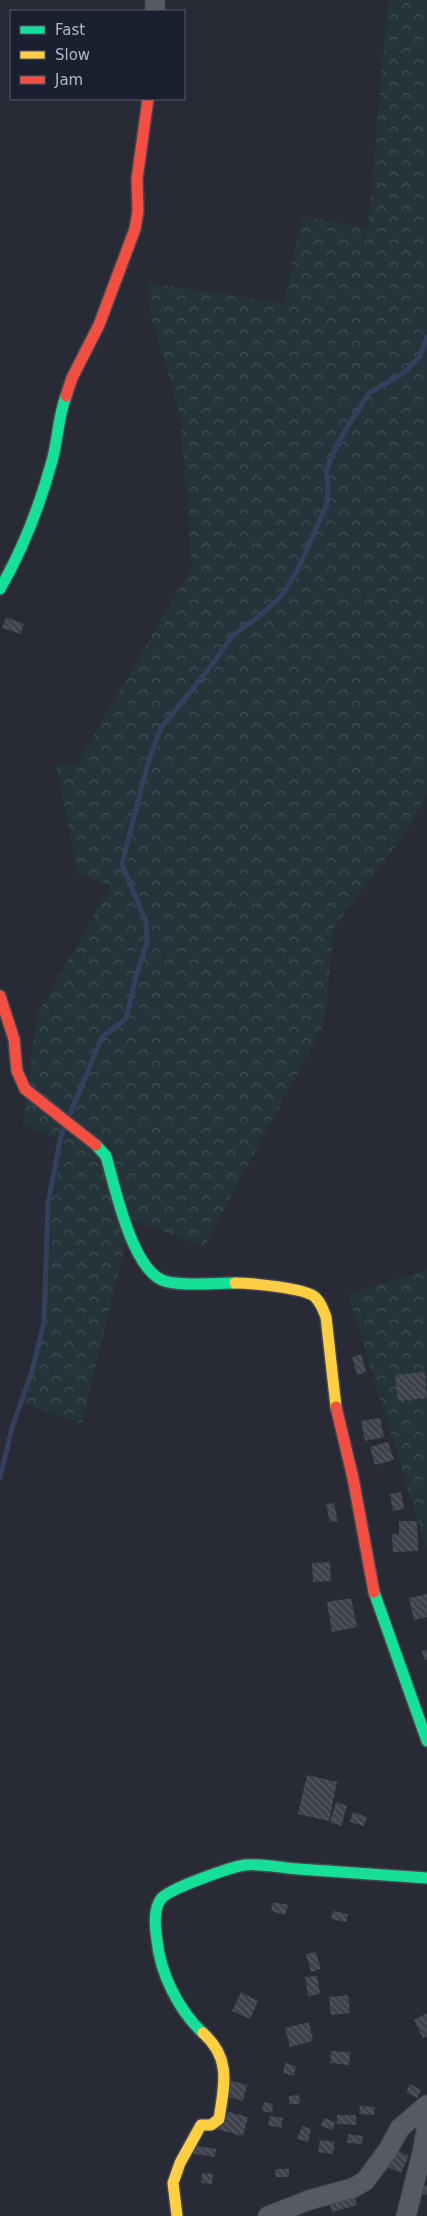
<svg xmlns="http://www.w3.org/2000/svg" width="427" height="2216" viewBox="0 0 427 2216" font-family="'DejaVu Sans',sans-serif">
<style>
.forest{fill:url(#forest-crowns)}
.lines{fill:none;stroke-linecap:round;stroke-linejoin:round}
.stream{stroke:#343f5e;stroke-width:5}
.building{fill:url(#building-back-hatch)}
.street-casing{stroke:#44464e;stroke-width:21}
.fast-casing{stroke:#44464e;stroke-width:14}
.slow-casing{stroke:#44464e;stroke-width:14}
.jam-casing{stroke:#44464e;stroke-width:14}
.street{stroke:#575a63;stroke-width:19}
.fast{stroke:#16e098;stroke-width:11}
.slow{stroke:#ffcf43;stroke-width:11}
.jam{stroke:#f24e42;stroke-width:11}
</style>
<defs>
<pattern id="forest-crowns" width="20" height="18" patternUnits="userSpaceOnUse" patternTransform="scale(1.25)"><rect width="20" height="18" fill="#25343b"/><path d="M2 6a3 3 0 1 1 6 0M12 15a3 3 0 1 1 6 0" fill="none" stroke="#424f56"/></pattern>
<pattern id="building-back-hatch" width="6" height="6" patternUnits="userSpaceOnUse" patternTransform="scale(1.25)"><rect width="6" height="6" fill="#3f424c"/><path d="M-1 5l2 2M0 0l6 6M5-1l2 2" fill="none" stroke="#585b64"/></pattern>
</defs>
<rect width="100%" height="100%" fill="#282b35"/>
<path class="forest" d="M388 0H427V791L408 830 334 927 324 1024 204 1247 131 1219 82 1424 21 1402 32 1371 44 1321 48 1203 60 1140 23 1124 37 1015 111 885 78 875 56 763 77 764 192 567 181 423 170 379 150 313 148 283 284 303 302 216 368 228Z
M427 1270V1551L348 1294Z"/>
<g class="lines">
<path class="stream" d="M70 1114 102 1037 126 1019 136 977 147 942 146 922 122 864 148 763 161 728 208 670 233 635 261 615 281 596 297 571 327 504 328 486 326 471 337 444 369 393 405 372 420 356 427 337
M0 1478 12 1428 32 1371 44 1321 48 1203 60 1140 64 1129"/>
</g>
<path class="building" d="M6 617 24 624 21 634 2 628Z
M361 1354 366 1372 357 1375 352 1357Z
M425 1372 427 1398 398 1401 395 1375Z
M380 1418 384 1437 365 1441 361 1421Z
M388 1442 394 1460 375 1465 370 1447Z
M401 1492 404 1509 393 1511 390 1494Z
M334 1503 338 1521 330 1522 326 1505Z
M399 1521H417L418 1551 393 1552 392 1534H399Z
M330 1562 331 1581 313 1582 312 1563Z
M427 1594V1617L414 1620 409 1598Z
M351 1598 357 1627 332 1632 327 1602Z
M427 1650V1660H424L422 1651Z
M307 1775 337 1782 329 1821 298 1814Z
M336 1802 347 1806 341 1826 330 1822Z
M353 1812 367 1817 364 1826 350 1822Z
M273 1902 288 1905 285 1915 271 1911Z
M333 1911 348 1914 346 1922 331 1919Z
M316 1952 321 1969 311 1972 306 1954Z
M317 1976 320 1994 308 1996 305 1977Z
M241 1992 258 2001 250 2019 232 2011Z
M348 1995 350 2013 331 2015 329 1997Z
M427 2013V2036L423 2038 414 2020Z
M309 2022 313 2041 290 2047 285 2028Z
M331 2051 350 2052 349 2065 330 2063Z
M285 2063 296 2066 294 2076 283 2073Z
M229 2080 247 2085 243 2101 225 2096Z
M410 2084 421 2090 417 2098 406 2092Z
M299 2095 300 2104H289V2096Z
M264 2102 273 2104 272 2113 262 2111Z
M360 2106 375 2107 374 2115 359 2114Z
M221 2110 248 2117 243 2136 216 2129Z
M337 2115H356V2125L337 2124Z
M270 2116 283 2118 281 2128 268 2125Z
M324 2118 335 2122 333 2130 321 2126Z
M302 2126 311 2129 308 2142 297 2139Z
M348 2134 363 2136 362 2144 347 2143Z
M320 2140 335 2142 333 2154 318 2152Z
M190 2145 216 2149 215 2157 188 2153Z
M391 2148 409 2156 401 2173 383 2165Z
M275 2169H289V2177H276Z
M202 2173 213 2174 212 2184 201 2183Z
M421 2185 427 2186V2195L419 2193Z
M352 2188 357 2205 332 2212 327 2195Z"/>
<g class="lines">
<defs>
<path id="street" d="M155 11V0
M268 2216 309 2200 353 2188 365 2181 388 2150 400 2128 427 2105
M406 2216 422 2153 427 2126"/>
<path id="fast" d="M0 589C23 549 40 505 52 461 58 440 58 417 66 396
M96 1145 106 1156C115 1187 131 1266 162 1280 177 1287 217 1283 235 1283
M374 1592 427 1741
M203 2033C179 2011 160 1973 157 1940 155 1928 153 1909 161 1899 168 1889 231 1867 245 1865 261 1863 281 1868 298 1869 341 1872 384 1875 427 1878"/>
<path id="slow" d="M235 1283C250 1283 305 1288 315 1297 321 1303 323 1309 326 1317L336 1407
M177 2216 173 2183 180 2163 201 2125H211L219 2119C224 2085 232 2059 203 2033"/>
<path id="jam" d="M66 396 72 378 99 325 135 229 138 211 137 179 148 99
M0 996 14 1039 17 1071 25 1089 96 1145
M336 1407 353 1478 374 1592"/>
</defs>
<use href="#street" class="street-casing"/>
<use href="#fast" class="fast-casing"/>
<use href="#slow" class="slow-casing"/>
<use href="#jam" class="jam-casing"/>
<use href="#street" class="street"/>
<use href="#fast" class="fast"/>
<use href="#slow" class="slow"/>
<use href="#jam" class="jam"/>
</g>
<rect x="10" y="10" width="175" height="90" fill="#1b2030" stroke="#575c6c"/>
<rect x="20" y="26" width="25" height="8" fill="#16e098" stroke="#575c6c"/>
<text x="55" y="35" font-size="15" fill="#b0b6c7">Fast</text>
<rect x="20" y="51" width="25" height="8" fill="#ffcf43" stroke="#575c6c"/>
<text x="55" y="60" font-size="15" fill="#b0b6c7">Slow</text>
<rect x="20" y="76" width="25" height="8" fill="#f24e42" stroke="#575c6c"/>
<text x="55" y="85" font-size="15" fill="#b0b6c7">Jam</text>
</svg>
